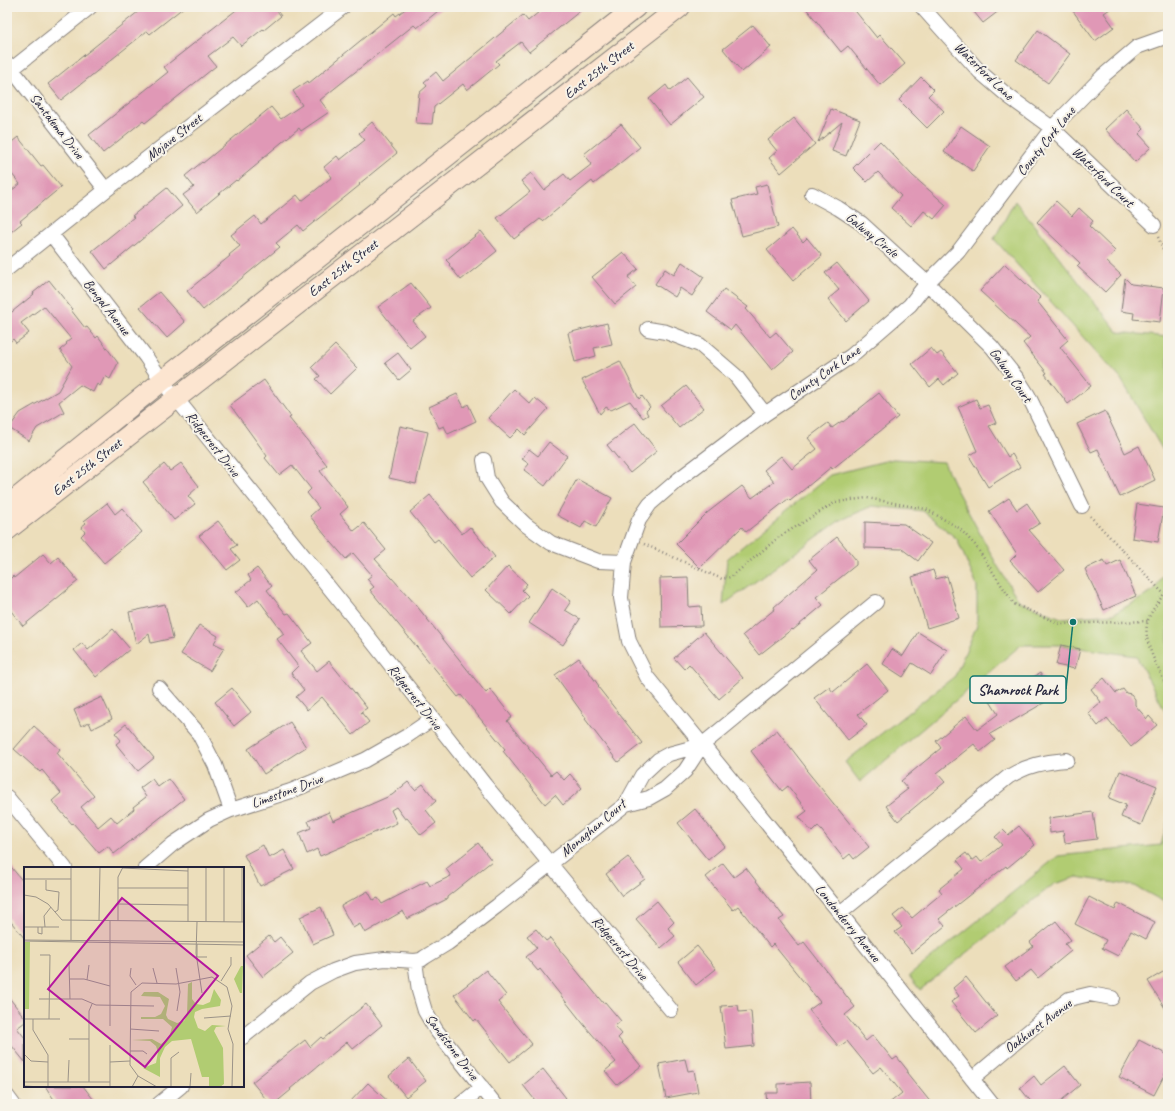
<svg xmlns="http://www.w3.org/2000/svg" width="1175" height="1111" viewBox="0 0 1175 1111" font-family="Caveat,sans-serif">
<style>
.green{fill:#b1cc72;stroke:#6a7756}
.building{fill:#e098b6}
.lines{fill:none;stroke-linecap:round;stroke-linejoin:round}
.street-casing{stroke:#87807b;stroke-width:16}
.secondary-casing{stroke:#87807b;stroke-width:22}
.path{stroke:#87807b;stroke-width:2.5;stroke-dasharray:1 3;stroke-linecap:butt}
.street{stroke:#fff;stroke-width:14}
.secondary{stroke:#fce5d0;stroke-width:20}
.labels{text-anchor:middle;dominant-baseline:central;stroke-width:4;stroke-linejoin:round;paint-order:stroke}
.street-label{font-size:14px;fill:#22223b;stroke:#f7f3e8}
.inset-road{fill:none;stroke:#9b9388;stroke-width:1}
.view{fill:#b5179e;fill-opacity:0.15;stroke:#b5179e;stroke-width:2}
.inset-edge{fill:none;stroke:#22223b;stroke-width:2}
.leader{fill:none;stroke:#0f766e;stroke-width:1.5}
.callout-dot{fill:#0f766e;stroke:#f7f3e8;stroke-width:1.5}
.callout{fill:#f7f3e8;stroke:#0f766e;stroke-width:1.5}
.callout-label{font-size:15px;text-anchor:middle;font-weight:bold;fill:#22223b}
</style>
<rect width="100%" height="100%" fill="#f7f3e8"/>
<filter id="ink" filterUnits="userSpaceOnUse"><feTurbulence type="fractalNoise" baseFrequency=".025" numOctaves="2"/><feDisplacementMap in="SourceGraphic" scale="8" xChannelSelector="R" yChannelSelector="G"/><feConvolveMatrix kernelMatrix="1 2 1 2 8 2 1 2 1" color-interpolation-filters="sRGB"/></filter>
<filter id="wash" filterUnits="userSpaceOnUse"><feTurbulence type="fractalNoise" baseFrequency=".012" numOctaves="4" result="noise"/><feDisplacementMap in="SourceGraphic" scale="16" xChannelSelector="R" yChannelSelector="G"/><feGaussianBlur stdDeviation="0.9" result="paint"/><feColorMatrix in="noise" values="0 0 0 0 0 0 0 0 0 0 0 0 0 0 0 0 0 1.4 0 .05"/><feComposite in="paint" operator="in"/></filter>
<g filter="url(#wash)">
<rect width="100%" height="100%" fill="#ecdebb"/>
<path class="green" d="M1015 201 1118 332 1168 337V459L1121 379 994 239Z
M893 459 944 462 957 491 997 565 1019 601 1061 618 1113 614 1154 591 1168 567V716L1136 656 1059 645H1021L860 782 845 762 955 676 977 625V586L957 539 923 511 872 506 839 521 723 605 727 559 830 475Z
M1168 820V904L1135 886 1077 877 1054 884 920 990 909 976 1058 856 1161 845Z"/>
<g id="blocks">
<path class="building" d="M144 7H184L150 34 147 31 61 100 48 84Z
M240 7H274L281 16 264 30 263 29 241 46 233 37 208 56 216 66 145 123 143 121 103 153 89 135 168 72 164 67Z
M408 7H443L417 28 414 25 320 100 329 112 301 131 299 128 258 162 259 163 237 181 236 180 197 212 183 195 194 187 185 176 202 162 203 163 271 107 281 119 302 105 293 91 308 81 309 83 394 13 396 16Z
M545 7H585L529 52 521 42 496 61 499 64 467 90 463 84 434 107 432 124 416 123 419 93 427 86 424 82 436 72 443 81 523 15 528 21Z
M805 7H852L877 38 880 35 905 64 880 85 848 46 841 52Z
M970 7H1004L983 23Z
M1070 7H1113L1104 13 1114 27 1095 41Z
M753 25 771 47 742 72 723 49Z
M1038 30 1070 54 1048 83 1016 60Z
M687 77 704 97 670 125 649 99 666 85 670 91Z
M921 77 934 90 928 96 944 111 927 128 899 100Z
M831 109 860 120 846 156 832 151 842 122 818 142Z
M1126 109 1144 129 1139 134 1151 147 1135 162 1105 129Z
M794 118 815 144 781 173 769 158 777 151 768 140Z
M372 122 397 153 359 184 360 185 303 231 298 225 276 243 280 247 203 310 187 291 230 256 229 255 240 246 231 235 255 216 261 224 297 195 302 201 332 177 324 167 337 156 340 160 365 140 359 133Z
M621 124 640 147 594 184 592 181 543 221 540 219 514 239 497 218 530 192 521 181 531 173 544 190 564 174 570 181 592 164 584 154Z
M961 126 990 146 973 171 944 152Z
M18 137 41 166 43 165 61 187 20 221 22 223 7 235V194L20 184 7 168V146Z
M880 141 913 176 946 205 934 219 924 211 911 226 891 208 901 196 878 172 867 182 853 168Z
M767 184 778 227 742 236 732 200 757 194 755 187Z
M167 188 182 206 106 269 92 251 134 217 132 216Z
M1056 201 1072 216 1079 208 1093 221 1089 226 1115 251 1106 261 1121 275 1105 292 1077 266 1080 263 1037 222Z
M792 229 803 242 807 238 822 256 793 281 767 250Z
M481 231 497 251 461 280 449 265 450 264 446 260Z
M623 252 638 269 628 277 636 287 615 304 592 277Z
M682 262 704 277 692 296 680 288 675 297 655 284 665 269 674 275Z
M837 263 869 301 846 321 828 299 839 290 825 273Z
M1005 264 1041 298 1037 301 1068 340 1060 347 1091 386 1068 404 1045 374 1047 373 1023 343 1030 337 980 291Z
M1125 278 1131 284 1164 288 1160 322 1133 319 1134 313 1121 311Z
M49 280 72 309 71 310 85 328 87 327 96 338 98 336 118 363 110 379 105 376 100 386 97 384 93 392 80 385 59 402 64 412 37 428 29 441 9 428 20 413 58 391 72 366 60 350 67 344 66 343 71 339 44 306 21 323 29 333 16 343 13 339 7 344V316L34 294 33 293Z
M411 283 431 308 413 321 425 336 410 348 378 307Z
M724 289 748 307 746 309 770 337 776 332 793 352 772 370 735 325 731 330 707 312Z
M159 292 185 322 167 338 140 307Z
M607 323 612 344 594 348 596 356 575 362 568 333Z
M335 345 357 368 330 394 316 379 320 376 312 367Z
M931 348 937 355 941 352 958 373 944 385 939 379 930 387 912 364Z
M398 353 411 370 399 380 385 363Z
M620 361 639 399 642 396 650 407 646 411 648 415 643 418 630 401 611 410 606 407 600 414 582 380Z
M264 380 291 417 289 418 327 465 320 471 348 507 340 514 354 531 364 523 386 550 375 559 416 605 486 693 490 689 512 717 507 721 551 775 556 771 564 780 570 774 582 788 563 805 555 795 545 804 503 751 505 749 461 695 458 697 370 590 374 587 367 579 372 575 353 553 346 559 325 535 310 516 319 508 307 493 311 489 292 465 279 475 265 458 267 456 230 405Z
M686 386 704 408 679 428 661 406Z
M514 389 530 404 535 398 548 409 525 435 519 429 510 438 488 418Z
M879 393 898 417 832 469 831 467 790 501 788 499 746 532 742 527 700 568 676 544 707 513 742 486 752 498 774 482 764 470 781 456 792 469 817 449 808 438 828 423 832 428 842 421 843 422Z
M457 394 464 407 468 404 476 421 448 434 444 426 439 428 429 407Z
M976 399 980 408 988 405 996 423 989 426 1008 457 1012 454 1020 467 988 487 969 456 977 451 958 407Z
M1105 411 1125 453 1139 446 1155 480 1120 497 1098 449 1091 452 1077 424Z
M635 423 657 451 630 473 607 445Z
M400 426 428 432 416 484 389 478Z
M549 442 567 456 545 486 524 470 529 464 522 459 529 449 538 456Z
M181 463 199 486 188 496 195 504 174 520 143 482 164 464 170 471Z
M577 479 612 498 596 527 585 521 581 528 557 515Z
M430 495 462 534 470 527 495 557 470 578 438 539 434 542 410 512Z
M1009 498 1017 510 1027 503 1040 523 1029 530 1064 570 1038 592 1010 561 1017 554 989 511Z
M107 503 115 514 122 508 142 532 104 563 81 536 85 532 81 527 86 523 84 521Z
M1137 504 1164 508 1158 542 1132 538Z
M218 521 237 545 231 549 240 560 227 570 199 536Z
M865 522 904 524 931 543 918 561 902 549 865 548Z
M837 537 856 560V565L816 597 823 605 793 630 792 629 759 655 743 635 775 609 774 607 817 570 809 560Z
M43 554 51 563 58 557 78 581 23 626 7 606V582L13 576 14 578Z
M1104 560 1107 566 1120 560 1136 596 1104 610 1085 569Z
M508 566 527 584 522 590 528 596 511 614 486 590Z
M257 568 272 586 267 590 286 614 289 613 312 643 301 651 317 671 329 661 367 708 361 712 369 722 353 735 322 697 307 710 296 697 304 690 291 673 298 666 277 639 284 634 258 599 248 607 236 592 251 580 248 575Z
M933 570 936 579 947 576 959 618 927 628 912 577Z
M688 577 689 607 701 606 702 626 661 627 660 578Z
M552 588 571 601 565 610 580 619 563 645 529 623Z
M165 604 173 638 151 643 149 634 136 644 129 612Z
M199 625 218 636 214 643 224 648 210 671 181 654Z
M113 629 130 649 96 677 74 650 82 643 88 650Z
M704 632 743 678 719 699 689 664 684 669 674 658Z
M918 632 947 650 931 675 912 663 903 677 883 664 892 649 903 656Z
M1061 645 1080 649 1075 669 1056 665Z
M579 658 599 686 598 687 642 743 618 762 585 719 586 718 555 675Z
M867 664 888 690 858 714 867 725 848 740 814 698 829 687 833 692Z
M1040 673 1054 697 990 734 995 740 980 752 974 744 937 773 945 782 898 821 886 806 908 789 901 781 941 748 936 741 966 716 977 730 998 714 989 700 1021 681 1023 684Z
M1104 678 1116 693 1123 689 1126 693 1131 694 1135 699V705L1147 719 1149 716 1157 725 1131 747 1107 718 1098 726 1088 713 1101 702 1091 689Z
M232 688 251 712 234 726 215 702Z
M102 697 112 719 92 729 89 722 81 726 74 710Z
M290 722 306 747 264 774 248 749Z
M126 724 154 758 138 771 116 744 121 740 115 733Z
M34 726 60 749 57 753 94 796 81 807 98 827 111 816 117 823 134 809 133 807 146 797 140 788 152 779 158 787 169 779 184 799 114 854 108 846 99 853 73 823 72 824 52 801 61 793 42 770 40 772 14 749Z
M777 730 808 770 807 771 869 847 854 859 850 854 844 859 818 826 812 832 799 817 807 811 788 786 782 791 751 751Z
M1120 771 1157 786 1141 825 1121 817 1126 805 1109 798Z
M408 782 415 790 423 784 436 801 426 810 436 823 421 835 407 818 405 819 396 807 391 810 397 823 320 856 317 849 307 854 299 833 311 828 308 821 329 812 333 821 392 795Z
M695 809 725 846 708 860 678 823Z
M1093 812 1097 839 1065 843 1063 831 1050 833 1049 818Z
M1019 826 1035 845 1007 868 1006 866 939 919 945 926 912 953 895 932 902 927 893 916 903 908 912 918 942 893 939 889 964 869 957 860 966 853 972 861 977 857 981 862 1002 845 995 837 1003 830 1008 835Z
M478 843 492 861 447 897V899L407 919 403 911 365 933 360 924 353 928 341 906 368 891 373 900 378 898 382 904 427 881 430 886 451 876 446 869Z
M263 845 269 858 284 850 294 869 260 886 244 855Z
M628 857 645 879 622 896 606 874Z
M7 862 25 884V939L7 917Z
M723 863 734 877 746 868 784 917 779 920 799 946 804 942 855 1007 845 1015 866 1041 873 1035 893 1060 897 1057 908 1071 907 1073 932 1104H888L902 1093 881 1067 873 1073 847 1041 839 1047 809 1010 820 1002 773 944 770 947 738 906 733 910 706 877Z
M1089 897 1115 910 1118 903 1155 922 1146 939 1131 931 1118 956 1102 948 1106 940 1075 924Z
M657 901 674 922 668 928 675 936 661 948 636 919Z
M321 907 333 935 313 944 300 917Z
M1056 921 1071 940 1065 944 1071 951 1038 978 1031 970 1016 981 1005 967 1033 946 1030 942Z
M536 929 546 941 550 938 603 1003 605 1002 621 1021 615 1026 622 1034 618 1038 641 1066 617 1085 605 1071 616 1062 585 1026 540 969 538 971 526 957 537 948 527 936Z
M269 936 274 942 280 937 293 953 263 977 246 955Z
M697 946 716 969 696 985 678 962Z
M1168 969V1013L1148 981Z
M486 970 506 995 498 1002 532 1044 510 1062 476 1019 474 1021 454 995Z
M966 977 997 1016 976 1033 951 1002 959 996 953 988Z
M7 995 25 1018V1022L17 1028 25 1038V1062L7 1040Z
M366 1004 382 1025 353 1049 347 1042 290 1089 291 1090 274 1104H270L252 1082 305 1040 310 1047 321 1037 323 1039Z
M738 1005 739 1012 751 1011 754 1046 726 1049 721 1006Z
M1139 1040 1168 1055V1068L1154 1095 1119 1077Z
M409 1059 426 1081 406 1097 389 1076Z
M685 1059 688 1071 694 1070 698 1092 666 1098 659 1064Z
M1065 1066 1080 1085 1057 1104H1033L1020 1088 1034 1076 1041 1085Z
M543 1069 566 1098 559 1104H538L523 1085Z
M810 1082 811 1104H767L766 1093H778V1084Z
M368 1083 391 1104H348Z
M45 1086H83L97 1104H57Z"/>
</g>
</g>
<g filter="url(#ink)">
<use href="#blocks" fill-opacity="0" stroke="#87807b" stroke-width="1"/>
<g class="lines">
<defs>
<path id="street" d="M922 7 980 72 1008 96 1052 128 1154 225
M7 63 106 190
M12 69 90 7
M812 194 838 208 861 223 927 283 992 347 1019 381 1028 395 1082 506
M51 234 146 357 162 381 353 617 485 785 671 1010
M7 269 106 190 343 7
M648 329 666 332 700 345 735 375 765 414
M484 460 487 478 502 502 526 525 551 543 598 561 624 562
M159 688 199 734 215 765 231 810
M7 797 65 868
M626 804 649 798 665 789 685 771 702 745
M145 868 173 844 209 820 231 810 291 791 365 760 407 736 432 719
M840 913 1008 777C1028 765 1043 762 1067 760
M415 961 419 991 425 1011 436 1030 495 1104
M243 1037 310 983 333 971 355 963 385 959 415 961 421 960 425 957 448 943 497 906 626 804 642 775 658 760 669 754 702 745 876 602
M972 1079 1048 1015 1069 999 1090 994 1112 998
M7 1096 13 1104
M159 1104 181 1086
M461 1104 482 1087
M992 1104 840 913 647 677 629 641 621 598 624 562 639 520 650 504 679 479 765 414 851 356 910 305 927 283 958 252 1052 128 1104 75 1137 47 1168 36"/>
<path id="secondary" d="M7 506 162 381 636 7
M7 530 680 7"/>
</defs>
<use href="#street" class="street-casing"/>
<use href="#secondary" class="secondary-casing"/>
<path class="path" d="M1158 237 1168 262
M1090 516 1164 594
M644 544 722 579 731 577 779 537 836 502 867 498 926 509 959 528 975 545 1014 604 1060 624 1148 621
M1168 589C1161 598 1152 609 1148 620 1141 641 1160 670 1168 690
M1097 1104 1108 1100 1119 1104"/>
<use href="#street" class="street"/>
<use href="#secondary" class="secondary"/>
</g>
</g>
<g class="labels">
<g class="street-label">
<text transform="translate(599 70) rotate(-38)">East 25th Street</text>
<text transform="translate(984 71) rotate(44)">Waterford Lane</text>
<text transform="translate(57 126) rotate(52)">Santalema Drive</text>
<text transform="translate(174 137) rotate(-38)">Mojave Street</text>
<text transform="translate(1046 141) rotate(-51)">County Cork Lane</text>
<text transform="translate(1103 177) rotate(44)">Waterford Court</text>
<text transform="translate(872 235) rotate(39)">Galway Circle</text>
<text transform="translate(343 268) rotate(-38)">East 25th Street</text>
<text transform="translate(107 307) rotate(52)">Bengal Avenue</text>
<text transform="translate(824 373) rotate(-35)">County Cork Lane</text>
<text transform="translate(1011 375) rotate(55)">Galway Court</text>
<text transform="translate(213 444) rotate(52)">Ridgecrest Drive</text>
<text transform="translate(87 467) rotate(-38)">East 25th Street</text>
<text transform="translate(415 697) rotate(52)">Ridgecrest Drive</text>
<text transform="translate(287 791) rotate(-20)">Limestone Drive</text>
<text transform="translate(593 828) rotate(-40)">Monaghan Court</text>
<text transform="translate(848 923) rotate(51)">Londonderry Avenue</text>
<text transform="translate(620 948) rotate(50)">Ridgecrest Drive</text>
<text transform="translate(1038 1026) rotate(-37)">Oakhurst Avenue</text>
<text transform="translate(452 1047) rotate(53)">Sandstone Drive</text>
</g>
</g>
<g transform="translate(24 867)">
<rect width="220" height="220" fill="#ecdebb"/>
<path d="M0 75H6L5 142H0ZM217 99H219L218 126H216L210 112ZM168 115V132L172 137 179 138 186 135 190 122 197 133 196 139 178 142 171 145 170 150 174 161 181 164 188 158 202 159 192 160 190 164 199 181 200 217 196 220H185V210H178L167 172 148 174 141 180 136 191V210L119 201 132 196 134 185 132 179 126 174 108 173 128 172 137 177 145 171 148 160 139 152H117V150H131L137 147 141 139 136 130 117 129 120 125H134L145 132 142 148 144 152 153 156 160 154 163 148 164 117Z" fill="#b1cc72"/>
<path class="inset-road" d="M164 0V55M98 1 164 4M0 12H47M22 13V23L35 25 34 43 31 45M94 21H164M0 28 12 30 24 37 38 53 220 55M94 37 164 38M75 53 76 0M94 54V10L99 0M173 55 172 86 178 126M182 55V0M200 55V0M218 55V0M0 60H35M14 60V66L18 67V60M21 60 20 49 27 40M0 73 220 75M47 73V0M0 74 220 78M173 77V90H183M16 88H26L25 152M45 97 46 132M107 101 106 109 112 118M129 101 133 116M152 101 156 125 153 144M46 112H60L86 119M63 113 65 98M197 114 207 98V90M15 132H58L72 138 130 139M180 151 207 149M0 152H36M9 152V163L24 188V220M86 159V53M106 162 135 164M45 172H65M86 178V220M106 184H119L123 187M0 187 7 194 24 195M86 195 106 194M0 215H86M44 215 45 193M65 215V144L68 137M0 219 18 220M108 220 114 209M133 220 114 209 106 198 107 125 118 116 152 117 188 110 203 120 208 139 204 162 209 177 208 220M147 220V191L155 185M166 220 167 206"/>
<path class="view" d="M98 31 194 109 121 200 24 122Z"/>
<rect width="220" height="220" class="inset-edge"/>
</g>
<path class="leader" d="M1073 622L1066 689"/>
<circle class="callout-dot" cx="1073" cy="622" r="4"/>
<rect class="callout" x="970" y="676" width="96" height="27" rx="4"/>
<g class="callout-label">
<text x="1018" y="695">Shamrock Park</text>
</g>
<rect width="1175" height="1111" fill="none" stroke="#f7f3e8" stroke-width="24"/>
</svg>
